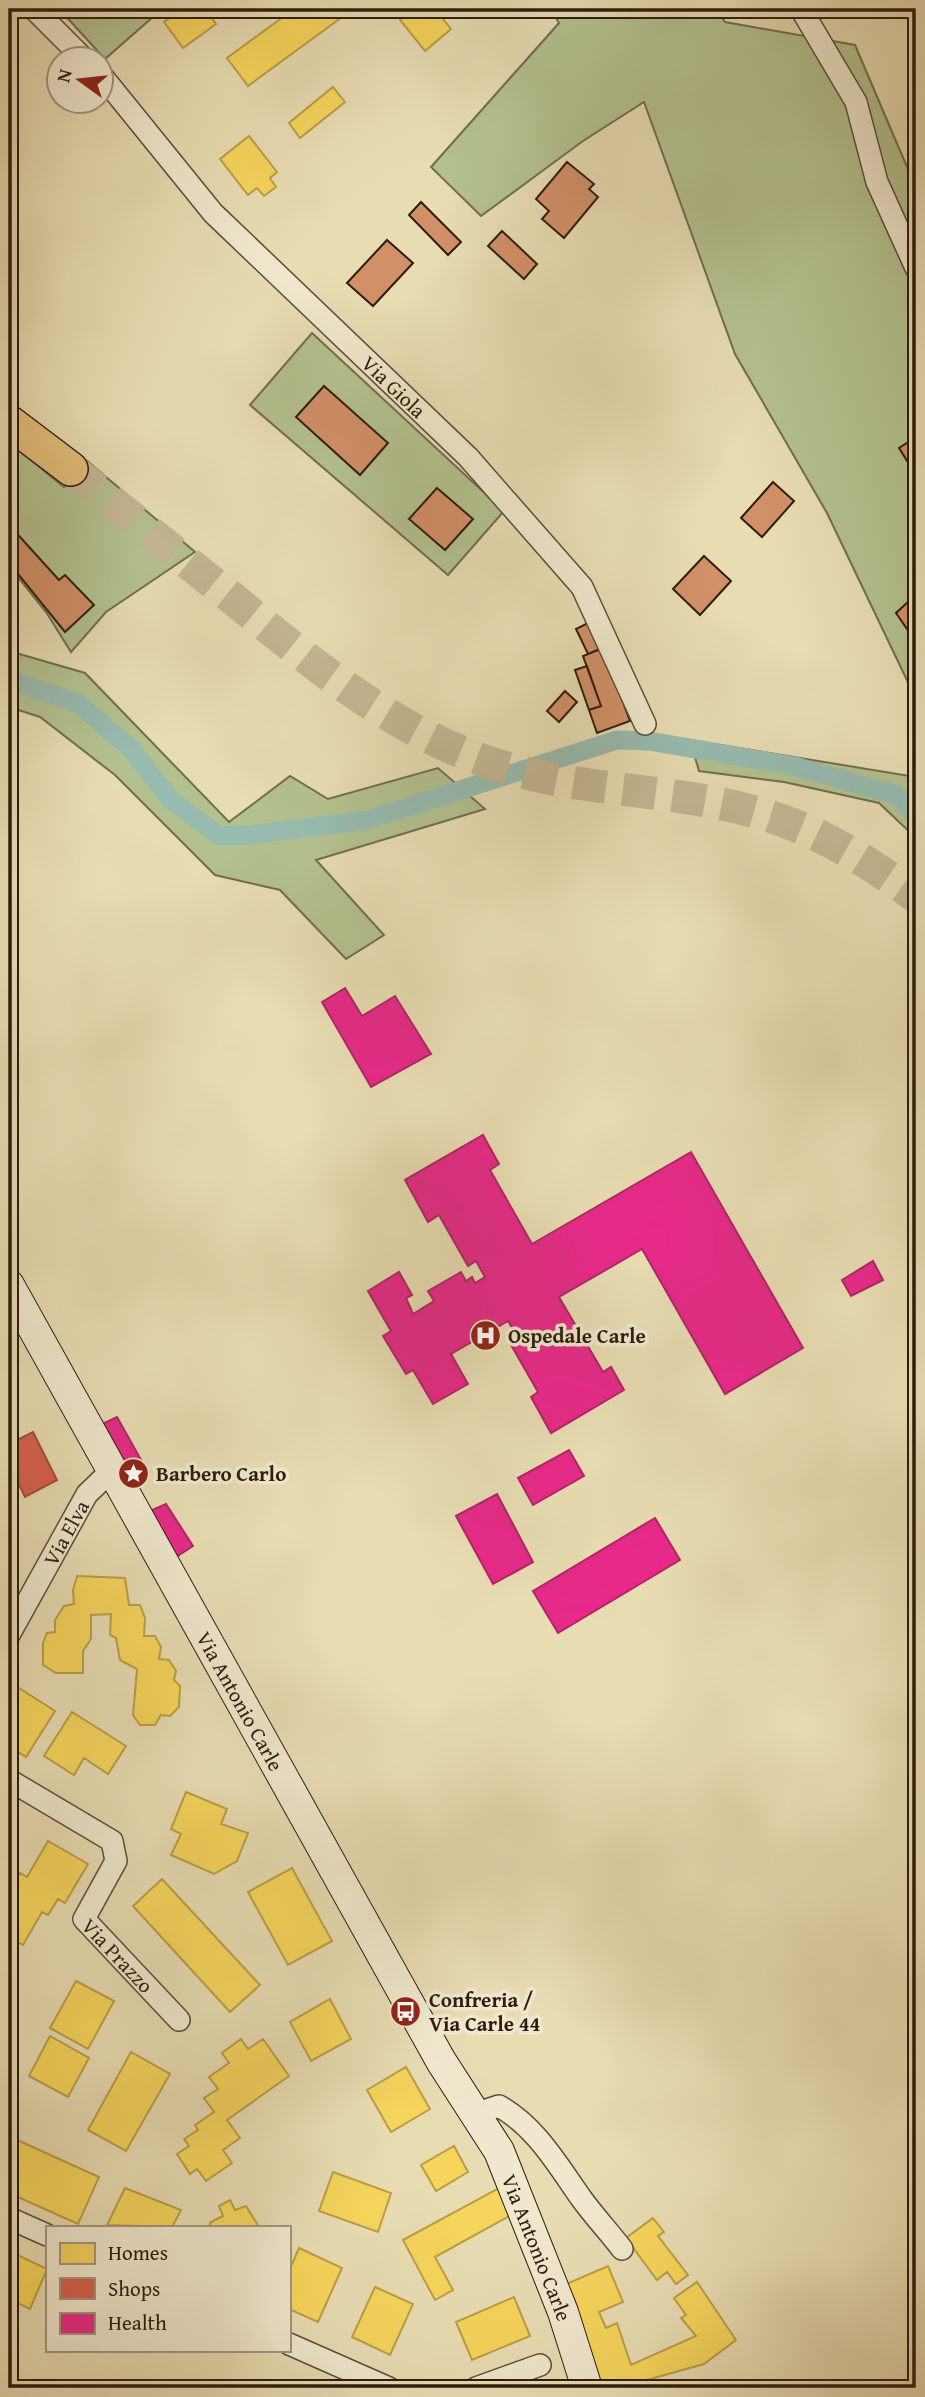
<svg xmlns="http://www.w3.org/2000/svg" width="925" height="2397" viewBox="0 0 925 2397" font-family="'Gentium Book Plus',serif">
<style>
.green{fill:#b3c18f;stroke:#706e4f;stroke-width:2}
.homes{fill:#f6d55c;stroke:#ba9e45;stroke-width:2}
.shops{fill:#d6604d;stroke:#a34c3a;stroke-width:2}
.health{fill:#e7298a;stroke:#af2565;stroke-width:2}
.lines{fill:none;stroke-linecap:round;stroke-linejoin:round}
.canal{stroke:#97bbaf;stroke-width:19}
.building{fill:#d29068;stroke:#2d1c0f;stroke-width:2}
.primary-tunnel{stroke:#c3b692;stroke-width:33;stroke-dasharray:33 17;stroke-linecap:butt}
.street-casing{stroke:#5c4c38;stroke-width:24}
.secondary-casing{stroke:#2d1c0f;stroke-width:32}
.primary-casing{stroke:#2d1c0f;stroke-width:36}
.street{stroke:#f0e8ce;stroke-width:21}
.secondary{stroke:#f0e8ce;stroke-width:30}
.primary{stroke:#e4be7a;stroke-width:33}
.labels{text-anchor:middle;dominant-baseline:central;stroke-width:7;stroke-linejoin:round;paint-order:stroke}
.street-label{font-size:21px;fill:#2d1c0f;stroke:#f0e8ce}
.poi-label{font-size:21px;font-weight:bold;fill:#2d1c0f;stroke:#f0e8ce;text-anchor:start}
</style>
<rect width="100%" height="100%" fill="#e8dcb3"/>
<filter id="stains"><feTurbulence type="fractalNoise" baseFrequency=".00286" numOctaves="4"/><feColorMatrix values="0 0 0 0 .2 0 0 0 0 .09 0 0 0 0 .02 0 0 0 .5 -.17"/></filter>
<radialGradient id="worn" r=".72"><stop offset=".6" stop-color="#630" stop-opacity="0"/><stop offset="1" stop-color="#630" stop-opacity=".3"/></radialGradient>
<path class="green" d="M59 9H162L105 59Z
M551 9H717L725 22 855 45 916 188V699L827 513 735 354 644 102 583 141 481 216 431 167 559 23Z
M312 333 504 511 448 575 250 405Z
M9 442 64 487 87 461 195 552 106 612 71 652 46 612 9 566Z
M9 651 85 673 229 822 290 776 328 799 438 768 485 809 316 860 384 935 346 959 280 890 215 875 115 775 40 717 9 707Z
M690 740 916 777V838L879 803 784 782 699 771Z"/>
<path class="homes" d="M182 9H205L216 24 183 48 164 22Z
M294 9H353L248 86 227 58Z
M414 9H435L451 29 425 51 400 20Z
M333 87 345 102 300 138 289 123Z
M249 136 277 172 270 178 276 187 264 196 257 188 248 195 220 159Z
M77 1576 125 1578 129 1605H140L145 1618 144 1636H155L161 1647 159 1659 169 1660 176 1671 174 1680 180 1686 179 1707 170 1716 161 1715 155 1725H140L133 1715 137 1669 120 1660 116 1638 110 1635 111 1614 91 1615V1639L83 1651V1673H56L43 1665V1643L47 1633 55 1632V1620L64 1606 74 1604 73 1590Z
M16 1686 55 1711 26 1757 9 1746V1697Z
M72 1712 126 1746 108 1774 84 1758 74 1775 44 1756Z
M186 1792 227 1809 221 1824 248 1833 237 1861 214 1874 171 1855 181 1834 171 1829Z
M48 1841 88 1864 65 1903 58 1899 48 1915 42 1912 23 1945 9 1937V1889L11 1890 20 1873 27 1877Z
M292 1868 332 1941 288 1965 248 1892Z
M162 1879 260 1985 230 2012 133 1906Z
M76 1981 114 2001 88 2049 50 2028Z
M330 1999 351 2039 311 2061 290 2022Z
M50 2036 89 2058 68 2097 29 2076Z
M241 2039 248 2049 263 2039 289 2076 227 2120 240 2138 223 2150 232 2163 206 2181 197 2169 190 2174 177 2154 189 2146 184 2139 198 2130 195 2125 214 2112 204 2098 218 2089 209 2077 229 2063 222 2053Z
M131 2052 170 2074 126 2151 88 2130Z
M406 2067 430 2109 391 2132 367 2090Z
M15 2139 99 2177 78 2224 9 2193V2153Z
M454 2146 468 2172 436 2191 421 2165Z
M333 2172 391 2193 378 2232 319 2211Z
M125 2188 181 2210 172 2227 107 2225Z
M499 2188 513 2214 435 2257 453 2290 435 2300 403 2240Z
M230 2200 235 2210 246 2206 259 2227H209L211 2222 223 2216 219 2206Z
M653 2218 664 2232 658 2236 688 2275 676 2284 667 2272 657 2280 626 2238Z
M299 2248 342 2268 318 2322 289 2309V2271Z
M9 2251 47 2269 30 2309 9 2299Z
M608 2266 623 2302 599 2312 606 2328 617 2323 631 2365 696 2336 681 2318 686 2315 674 2298 697 2282 736 2340 704 2364 618 2388H599L564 2285Z
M375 2287 413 2304 390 2355 352 2337Z
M514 2297 530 2336 472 2360 456 2322Z"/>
<path class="shops" d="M33 1432 57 1480 25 1497 9 1464V1444Z"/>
<path class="health" d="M345 988 362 1016 395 996 431 1054 371 1087 322 1002Z
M483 1135 499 1164 490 1170 532 1244 691 1152 803 1348 725 1394 642 1249 559 1297 603 1372 611 1367 624 1390 551 1433 531 1397 538 1392 510 1343 518 1338 508 1321 451 1354 468 1384 433 1404 413 1370 406 1374 383 1336 391 1331 368 1291 399 1272 412 1295 406 1298 413 1314 434 1301 428 1291 461 1272 466 1281 472 1277 475 1283 485 1277 476 1261 468 1266 439 1215 428 1222 405 1180Z
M873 1261 883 1280 851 1296 842 1280Z
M117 1417 145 1467 128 1475 100 1425Z
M569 1450 584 1476 533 1505 518 1478Z
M497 1494 533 1562 493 1584 456 1516Z
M166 1504 193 1546 176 1557 150 1511Z
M655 1518 680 1560 558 1633 533 1591Z"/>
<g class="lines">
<path class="canal" d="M9 680 78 703 131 749 172 801 219 836 249 835 367 820 617 740 649 741 794 766 896 795 916 815"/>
</g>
<path class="building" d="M567 162 594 184 589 189 598 197 564 238 542 219 549 211 536 199Z
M421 202 461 242 448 255 409 215Z
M502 231 537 264 524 279 488 246Z
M387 240 413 263 373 306 347 283Z
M324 386 388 443 360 475 296 417Z
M916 437V475L899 448Z
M773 482 794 501 762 537 741 518Z
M437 488 473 519 445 550 409 519Z
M11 527 59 580 65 575 94 605 65 632 9 563Z
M704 556 731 581 700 615 673 589Z
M909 601 916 606V642L896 613Z
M588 623 600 649 588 654 576 629Z
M603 648 630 721 597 733 589 710 601 706 583 656Z
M587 666 601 706 589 710 575 670Z
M565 691 577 702 559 722 547 711Z"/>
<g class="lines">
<path class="primary-tunnel" d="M71 469C125 512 178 555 232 598 310 662 383 723 479 759 572 794 674 786 769 816 823 833 871 863 916 897"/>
<defs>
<g id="street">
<path d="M34 9 85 60"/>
<path d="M801 9 856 102 877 182 916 268"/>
<path id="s1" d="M102 76 213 213 468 457 582 587 645 724"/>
<path id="s2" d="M9 1635 87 1494 111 1471"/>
<path id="s3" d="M9 1780 112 1841 116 1861 84 1919 179 2020"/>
<path d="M475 2114 499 2106C536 2127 557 2164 581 2198 594 2216 609 2232 622 2249"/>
<path d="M9 2218 47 2235"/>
<path d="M289 2344 389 2388"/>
<path d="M476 2388 540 2365"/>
</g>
<g id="secondary">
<path id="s4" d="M9 1285 441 2061 499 2151 563 2312 587 2388"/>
</g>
<path id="primary" d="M9 422 71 469"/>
</defs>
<use href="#street" class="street-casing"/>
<use href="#secondary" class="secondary-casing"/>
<use href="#primary" class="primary-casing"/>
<use href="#street" class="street"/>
<use href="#secondary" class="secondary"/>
<use href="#primary" class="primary"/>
</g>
<defs>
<symbol id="hospital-disc" viewBox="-11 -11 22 22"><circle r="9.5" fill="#8f2418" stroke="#f0e8ce"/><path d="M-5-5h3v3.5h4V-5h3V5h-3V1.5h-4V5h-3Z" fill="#fff"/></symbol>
<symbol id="sight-disc" viewBox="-11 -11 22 22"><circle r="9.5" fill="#8f2418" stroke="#f0e8ce"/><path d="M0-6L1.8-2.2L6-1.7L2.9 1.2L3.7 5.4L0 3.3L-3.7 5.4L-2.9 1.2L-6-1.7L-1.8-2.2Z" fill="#fff"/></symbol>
<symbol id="bus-disc" viewBox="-11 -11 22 22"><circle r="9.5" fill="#8f2418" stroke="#f0e8ce"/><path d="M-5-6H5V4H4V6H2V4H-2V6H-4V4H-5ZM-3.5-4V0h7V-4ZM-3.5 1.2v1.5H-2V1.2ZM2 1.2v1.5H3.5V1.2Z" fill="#fff"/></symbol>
</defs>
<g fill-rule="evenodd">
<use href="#hospital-disc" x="468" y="1318" width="35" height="35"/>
<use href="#sight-disc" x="116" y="1456" width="35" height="35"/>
<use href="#bus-disc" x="388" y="1994" width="35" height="35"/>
</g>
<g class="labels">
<g class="street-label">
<text stroke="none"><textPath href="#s1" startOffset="427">Via Giola</textPath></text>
<text stroke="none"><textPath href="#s2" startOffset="117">Via Elva</textPath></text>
<text stroke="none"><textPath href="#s4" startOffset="476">Via Antonio Carle</textPath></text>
<text stroke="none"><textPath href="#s3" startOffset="256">Via Prazzo</textPath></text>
<text stroke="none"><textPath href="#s4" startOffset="1099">Via Antonio Carle</textPath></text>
</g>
<g class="poi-label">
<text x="508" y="1335">Ospedale Carle</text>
<text x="156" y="1473">Barbero Carlo</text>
<text x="429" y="1999">Confreria /<tspan x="429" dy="24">Via Carle 44</tspan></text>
</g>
</g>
<rect width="925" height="2397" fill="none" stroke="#e8dcb3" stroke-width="35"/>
<rect x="10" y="10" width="904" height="2376" fill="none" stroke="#2d1c0f" stroke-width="3.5"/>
<rect x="18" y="18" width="890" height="2362" fill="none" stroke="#2d1c0f" stroke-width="2"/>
<rect x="46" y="2226" width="245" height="126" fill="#f0e8ce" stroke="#a29682" stroke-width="2"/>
<rect x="60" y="2243" width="35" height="21" fill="#f6d55c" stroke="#a29682" stroke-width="2"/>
<text x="108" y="2260" font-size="21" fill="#2d1c0f">Homes</text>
<rect x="60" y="2278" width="35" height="21" fill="#d6604d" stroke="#a29682" stroke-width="2"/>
<text x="108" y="2296" font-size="21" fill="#2d1c0f">Shops</text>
<rect x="60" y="2313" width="35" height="21" fill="#e7298a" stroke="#a29682" stroke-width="2"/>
<text x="108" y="2330" font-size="21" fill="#2d1c0f">Health</text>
<g transform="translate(80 80) rotate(285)"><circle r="33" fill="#f0e8ce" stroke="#a29682" stroke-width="2"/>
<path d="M0-5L12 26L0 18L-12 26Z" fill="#8f2418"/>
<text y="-10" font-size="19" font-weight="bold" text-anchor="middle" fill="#2d1c0f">N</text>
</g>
<rect width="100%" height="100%" filter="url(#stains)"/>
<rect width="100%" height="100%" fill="url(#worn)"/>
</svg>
